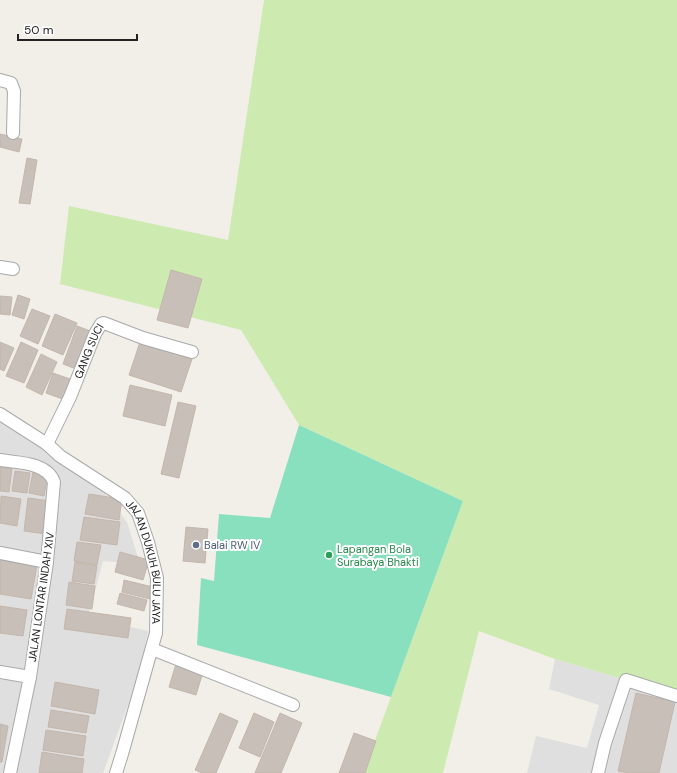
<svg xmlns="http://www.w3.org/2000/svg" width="677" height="773" viewBox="0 0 677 773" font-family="'DM Sans',sans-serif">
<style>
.residential{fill:#e0dfdf}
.grass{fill:#cdebb0}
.pitch{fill:#88e0be}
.building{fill:#c7bfb8;stroke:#c4b6ab}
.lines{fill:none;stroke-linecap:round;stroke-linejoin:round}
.street-casing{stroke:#a9a9a9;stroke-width:14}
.street{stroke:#fff;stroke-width:12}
.service-dot{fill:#5c6f8a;stroke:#fff;stroke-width:1.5}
.leisure-dot{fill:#2e9e5b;stroke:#fff;stroke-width:1.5}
.labels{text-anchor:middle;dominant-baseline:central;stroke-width:4;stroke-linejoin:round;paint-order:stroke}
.street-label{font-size:11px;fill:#222;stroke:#fff}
.service-label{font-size:11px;fill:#4e5e75;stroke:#fff;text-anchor:start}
.leisure-label{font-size:11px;fill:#27864d;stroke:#fff;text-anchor:start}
</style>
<rect width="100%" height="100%" fill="#f2efe9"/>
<path class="residential" d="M0 422 45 445 104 493 127 522 140 564 103 561 88 617 148 631 139 675 103 773H0Z
M555 659 677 695V773H527L536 736 587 748 599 705 549 689Z"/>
<path class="grass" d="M264 0H677V695L555 659 479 631 443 773H363L463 501 299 425 241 330 60 284 69 206 228 240Z"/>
<path class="pitch" d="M299 425 463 501 391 697 197 645 201 578 214 581 219 514 270 518Z"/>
<path class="building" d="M0 134 22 139 19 152 0 147Z
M27 158 37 160 30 204 19 203Z
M171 270 202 279 188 328 157 320Z
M18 295 30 299 24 319 12 315Z
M0 296 12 297 10 315 0 314Z
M32 309 50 316 38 344 20 336Z
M55 314 77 323 63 355 42 346Z
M77 326 93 332 79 370 63 364Z
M0 342 14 348 4 371 0 369Z
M21 342 38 350 24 383 6 376Z
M140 342 192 359 181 392 129 375Z
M41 354 57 362 42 395 26 387Z
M53 373 73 380 65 400 46 393Z
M130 385 172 395 165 426 123 416Z
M178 402 196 406 179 478 161 474Z
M0 467 12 468 9 492 0 491Z
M15 471 30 473 27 493 12 491Z
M33 472 48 475 44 496 29 493Z
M89 494 122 499 119 520 85 514Z
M1 496 21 499 17 526 0 523Z
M28 498 51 501 46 534 24 531Z
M84 517 120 522 117 545 80 540Z
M186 527 208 529 205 563 183 561Z
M77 542 101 545 97 565 74 561Z
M120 552 149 560 143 580 115 572Z
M0 559 37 565 31 599 0 594Z
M75 562 97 566 94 584 72 581Z
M124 580 153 587 150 599 122 592Z
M69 582 95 586 92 609 66 605Z
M120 593 147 600 144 611 117 604Z
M0 606 27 610 23 636 0 633Z
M67 609 131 618 128 638 64 629Z
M176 664 203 672 196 695 169 687Z
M55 682 99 690 95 714 51 706Z
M636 693 675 702 659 773H629L618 771Z
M51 710 89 716 86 733 48 727Z
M220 713 238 721 216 773H202L195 770Z
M254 713 274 722 260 757 239 748Z
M280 713 302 723 281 773H255Z
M0 724 8 726 2 762H0Z
M46 730 86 736 83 756 43 750Z
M354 733 376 741 365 773H339Z
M42 752 84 759 82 773H39Z"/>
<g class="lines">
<defs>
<g id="street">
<path d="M0 80 11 83 14 91 13 133"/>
<path d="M0 267 13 269"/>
<path id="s1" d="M0 414 47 444 60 456 125 498 138 513 148 542 157 578 156 633 122 754 116 773"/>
<path id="s2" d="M47 444 70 397 95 334 101 324 104 323 143 338 192 352"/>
<path d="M0 460C18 463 47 462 54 482L47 562 30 677 10 773"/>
<path d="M0 553 47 562"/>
<path d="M152 649 293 705"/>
<path d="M0 672 30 677"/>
<path d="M598 773 605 743 626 680 677 696"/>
</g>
</defs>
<use href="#street" class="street-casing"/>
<use href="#street" class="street"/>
</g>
<circle class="service-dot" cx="196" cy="545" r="4"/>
<circle class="leisure-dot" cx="329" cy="555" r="4"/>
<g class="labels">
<g class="street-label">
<text stroke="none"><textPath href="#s2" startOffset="102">GANG SUCI</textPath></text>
<text stroke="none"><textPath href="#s1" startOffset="220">JALAN DUKUH BULU JAYA</textPath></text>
<text transform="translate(41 597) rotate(-82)">JALAN LONTAR INDAH XIV</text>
</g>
<g class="service-label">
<text x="204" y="545">Balai RW IV</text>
</g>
<g class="leisure-label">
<text x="337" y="549">Lapangan Bola<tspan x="337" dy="13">Surabaya Bhakti</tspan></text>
</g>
</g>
<path d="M18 34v6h119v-6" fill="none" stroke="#222222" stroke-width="2"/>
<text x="24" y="34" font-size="12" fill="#222222" stroke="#ffffff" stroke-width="3" paint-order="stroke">50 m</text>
</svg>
